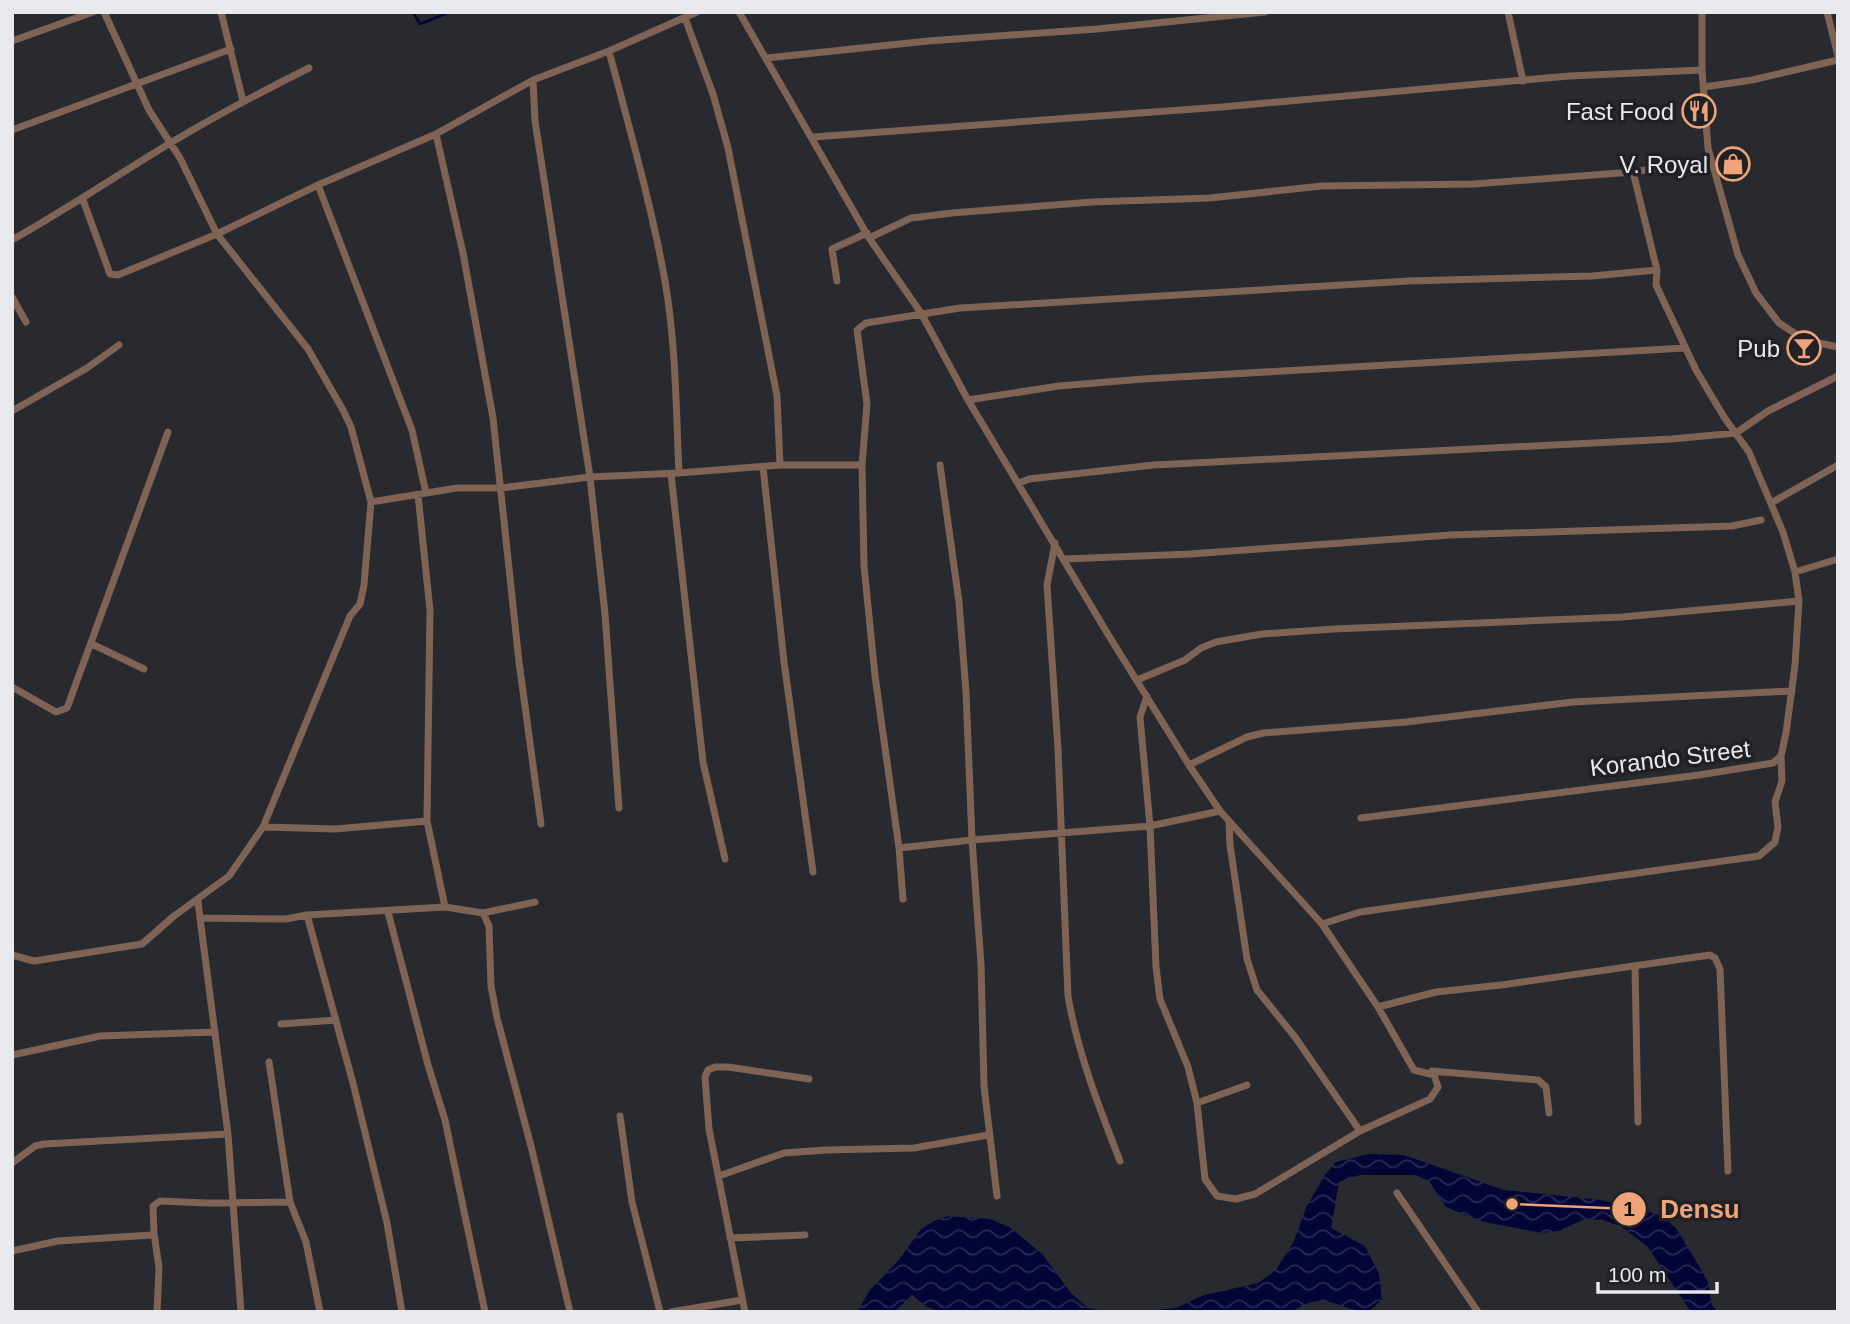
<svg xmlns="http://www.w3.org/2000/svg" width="1850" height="1324" viewBox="0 0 1850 1324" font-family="Arial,sans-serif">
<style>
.water{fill:url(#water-waves)}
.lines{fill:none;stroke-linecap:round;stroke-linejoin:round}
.stream{stroke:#030537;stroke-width:2.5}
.minor{stroke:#7f6354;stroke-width:7}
.labels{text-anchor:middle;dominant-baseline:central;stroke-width:7;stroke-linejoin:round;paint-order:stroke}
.poi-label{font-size:24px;fill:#e7e9ec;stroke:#1f2125;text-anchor:end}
.street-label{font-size:24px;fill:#e7e9ec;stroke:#1f2125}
.leader{fill:none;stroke:#efa378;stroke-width:2.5}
.callout-dot{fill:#efa378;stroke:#1f2125;stroke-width:2.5}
.mark-label{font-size:21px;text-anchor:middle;font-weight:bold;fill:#111}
.callout-label{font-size:26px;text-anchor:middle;font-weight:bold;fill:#efa378;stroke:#1f2125;stroke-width:7;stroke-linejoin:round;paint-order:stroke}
</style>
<defs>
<pattern id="water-waves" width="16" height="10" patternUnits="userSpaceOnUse" patternTransform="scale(1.75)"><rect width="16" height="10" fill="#030537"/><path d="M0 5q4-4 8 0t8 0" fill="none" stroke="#282954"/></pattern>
</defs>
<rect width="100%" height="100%" fill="#282a2f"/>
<path class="water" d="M1369 1154 1404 1155 1504 1190 1601 1200 1661 1215 1676 1228 1699 1266 1708 1282 1712 1305 1718 1312H1691L1647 1246 1620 1226 1603 1220 1585 1219 1559 1231 1542 1233 1480 1221 1446 1207 1429 1181 1415 1175H1360L1339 1182 1331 1228 1365 1246 1379 1274 1382 1300 1368 1312C1350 1312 1331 1297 1312 1302 1305 1303 1297 1309 1291 1312H1139L1176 1308 1204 1295 1258 1283 1276 1270 1294 1241 1306 1208 1324 1176 1336 1162Z
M948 1216 990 1219 1011 1228 1043 1255 1071 1293 1088 1308 1110 1312H942L927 1307 912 1295 894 1312H857L870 1290 899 1260 921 1229 934 1221Z"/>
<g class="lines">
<path class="stream" d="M413 12 420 24 450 12"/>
<path class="minor" d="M104 12 149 110 180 158 217 234 308 349 343 410 351 427 371 502 457 488H501L590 477 679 473 780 465H862
M221 12 243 101
M739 12 869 238 921 313 968 400 1109 636 1189 765 1220 811 1322 924 1378 1007 1414 1070 1434 1075 1438 1087 1430 1099 1360 1131 1255 1194 1236 1199 1217 1196 1205 1179 1197 1103 1188 1067 1160 999 1156 967 1150 826 1140 717 1147 696
M1508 12 1523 81
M1702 12V70L1708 148 1738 255 1756 293 1779 323 1805 340 1838 347
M1827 12 1838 56
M685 18 713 94 728 148 777 396 780 465
M12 41 93 12
M609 51C629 127 651 203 665 281 676 344 676 409 679 473
M767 58 928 41 1097 29 1265 12
M533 80 535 121 590 477 605 614 619 808
M1704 87 1752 80 1838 60
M12 130 231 49
M436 134 463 253 493 418 519 662 541 824
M813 137 1222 107 1569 76 1702 70
M318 185 412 430 426 493
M83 200 110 274 118 275 217 234 318 185 436 134 533 80 609 51 697 12
M869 238 911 218 952 213 1092 202 1210 198 1322 186 1474 184 1633 172 1710 159
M12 240C67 209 119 174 172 142 217 115 263 91 309 68
M837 281 832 249 867 233
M12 297 26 322
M968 400 1059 386 1143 379 1685 348
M12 411 87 368 119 345
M940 465 959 602 966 692 972 840 981 964 984 1086 997 1196
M763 467 784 662 813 872
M671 474 703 762 725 859
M1019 483 1029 479 1154 465 1672 439 1736 433 1768 411 1838 376
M418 495 430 610 427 821 445 907
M1771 503 1838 465
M1055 543 1047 585 1058 749 1068 996C1078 1054 1099 1107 1120 1161
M1065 559 1190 554 1450 535 1732 526 1761 520
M1795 572 1838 559
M92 644 144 669
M1137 680 1185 660 1201 648 1216 642 1262 634 1334 629 1622 617 1799 601
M12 687 56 712 67 708 168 432
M1189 765 1247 737 1263 733 1406 722 1573 702 1792 691
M1361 818 1699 775 1773 763 1781 756 1786 733 1795 665 1799 601 1795 572 1783 532 1749 452 1724 417 1696 370 1656 285 1657 270 1633 172
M1229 821 1230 845 1247 959 1257 990 1295 1037 1360 1131
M263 827 335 829 427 821
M899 848 972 840 1150 826 1220 811
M903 899 899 848 875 676 864 566 862 465 867 404 857 330 866 323 960 308 1409 281 1592 276 1657 270
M198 901 200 918 286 919 307 915 445 907 483 913 489 926 491 986 497 1018 532 1150 570 1312
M388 912 428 1065 445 1120 485 1312
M483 913 535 902
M307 915 353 1083 387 1223 402 1312
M200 918 228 1134 241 1312
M1322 924 1360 912 1759 856 1775 842 1778 827 1775 802 1782 781 1781 756
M12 955 34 961 142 944 174 916 229 876 263 827 350 616 360 604 364 585 371 502
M1635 966 1638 1122
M1378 1007 1436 992 1501 985 1710 955 1715 958 1720 969 1728 1171
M281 1024 336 1020
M12 1055 100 1036 215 1032
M269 1062 290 1202 306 1242 320 1312
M1432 1071 1538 1080 1546 1087 1549 1113
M1197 1103 1247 1085
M620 1116 632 1202 660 1312
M12 1163 35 1146 44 1144 228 1134
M719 1176 784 1153 826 1150 914 1148 988 1135
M1397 1193 1478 1312
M154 1233 159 1268 157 1312
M730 1238 805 1235
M12 1251 58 1241 152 1235 154 1233 153 1206 160 1201 206 1203 290 1202
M671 1312 742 1300
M745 1312 709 1129 705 1077 708 1070 715 1067H728L809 1079"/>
</g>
<defs>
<symbol id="restaurant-ring" viewBox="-11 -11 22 22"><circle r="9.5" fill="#1f2125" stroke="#efa378" stroke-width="1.5"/><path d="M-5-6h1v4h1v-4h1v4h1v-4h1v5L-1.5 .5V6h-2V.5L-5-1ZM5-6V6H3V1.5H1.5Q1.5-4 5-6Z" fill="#efa378"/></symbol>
<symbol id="shop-ring" viewBox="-11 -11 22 22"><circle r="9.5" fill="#1f2125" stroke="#efa378" stroke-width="1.5"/><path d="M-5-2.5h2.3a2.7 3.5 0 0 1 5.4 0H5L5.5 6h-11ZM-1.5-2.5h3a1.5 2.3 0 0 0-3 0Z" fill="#efa378"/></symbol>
<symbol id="bar-ring" viewBox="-11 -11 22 22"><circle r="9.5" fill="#1f2125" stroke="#efa378" stroke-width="1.5"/><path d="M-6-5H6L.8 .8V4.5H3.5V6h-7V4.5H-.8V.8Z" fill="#efa378"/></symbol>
</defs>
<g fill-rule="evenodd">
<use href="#restaurant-ring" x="1680" y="92" width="38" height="38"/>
<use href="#shop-ring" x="1714" y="145" width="38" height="38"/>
<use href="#bar-ring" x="1785" y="329" width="38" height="38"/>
</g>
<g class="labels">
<g class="poi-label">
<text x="1674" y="111">Fast Food</text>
<text x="1708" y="164">V. Royal</text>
<text x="1780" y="348">Pub</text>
</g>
<g class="street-label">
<text transform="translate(1670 758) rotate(-7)">Korando Street</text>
</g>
</g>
<path class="leader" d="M1512 1204L1629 1209"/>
<g class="callout-dot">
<circle cx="1512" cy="1204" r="7"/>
<circle cx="1629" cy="1209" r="18"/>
</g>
<g class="mark-label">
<text x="1629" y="1216">1</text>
</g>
<g class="callout-label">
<text x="1700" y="1218">Densu</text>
</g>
<rect width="1850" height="1324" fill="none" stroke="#e7e9ec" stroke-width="28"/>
<path d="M1598 1282v10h119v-10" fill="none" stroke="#e7e9ec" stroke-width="3.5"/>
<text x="1608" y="1282" font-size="21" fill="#e7e9ec" stroke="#1f2125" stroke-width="5" paint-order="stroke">100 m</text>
</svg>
